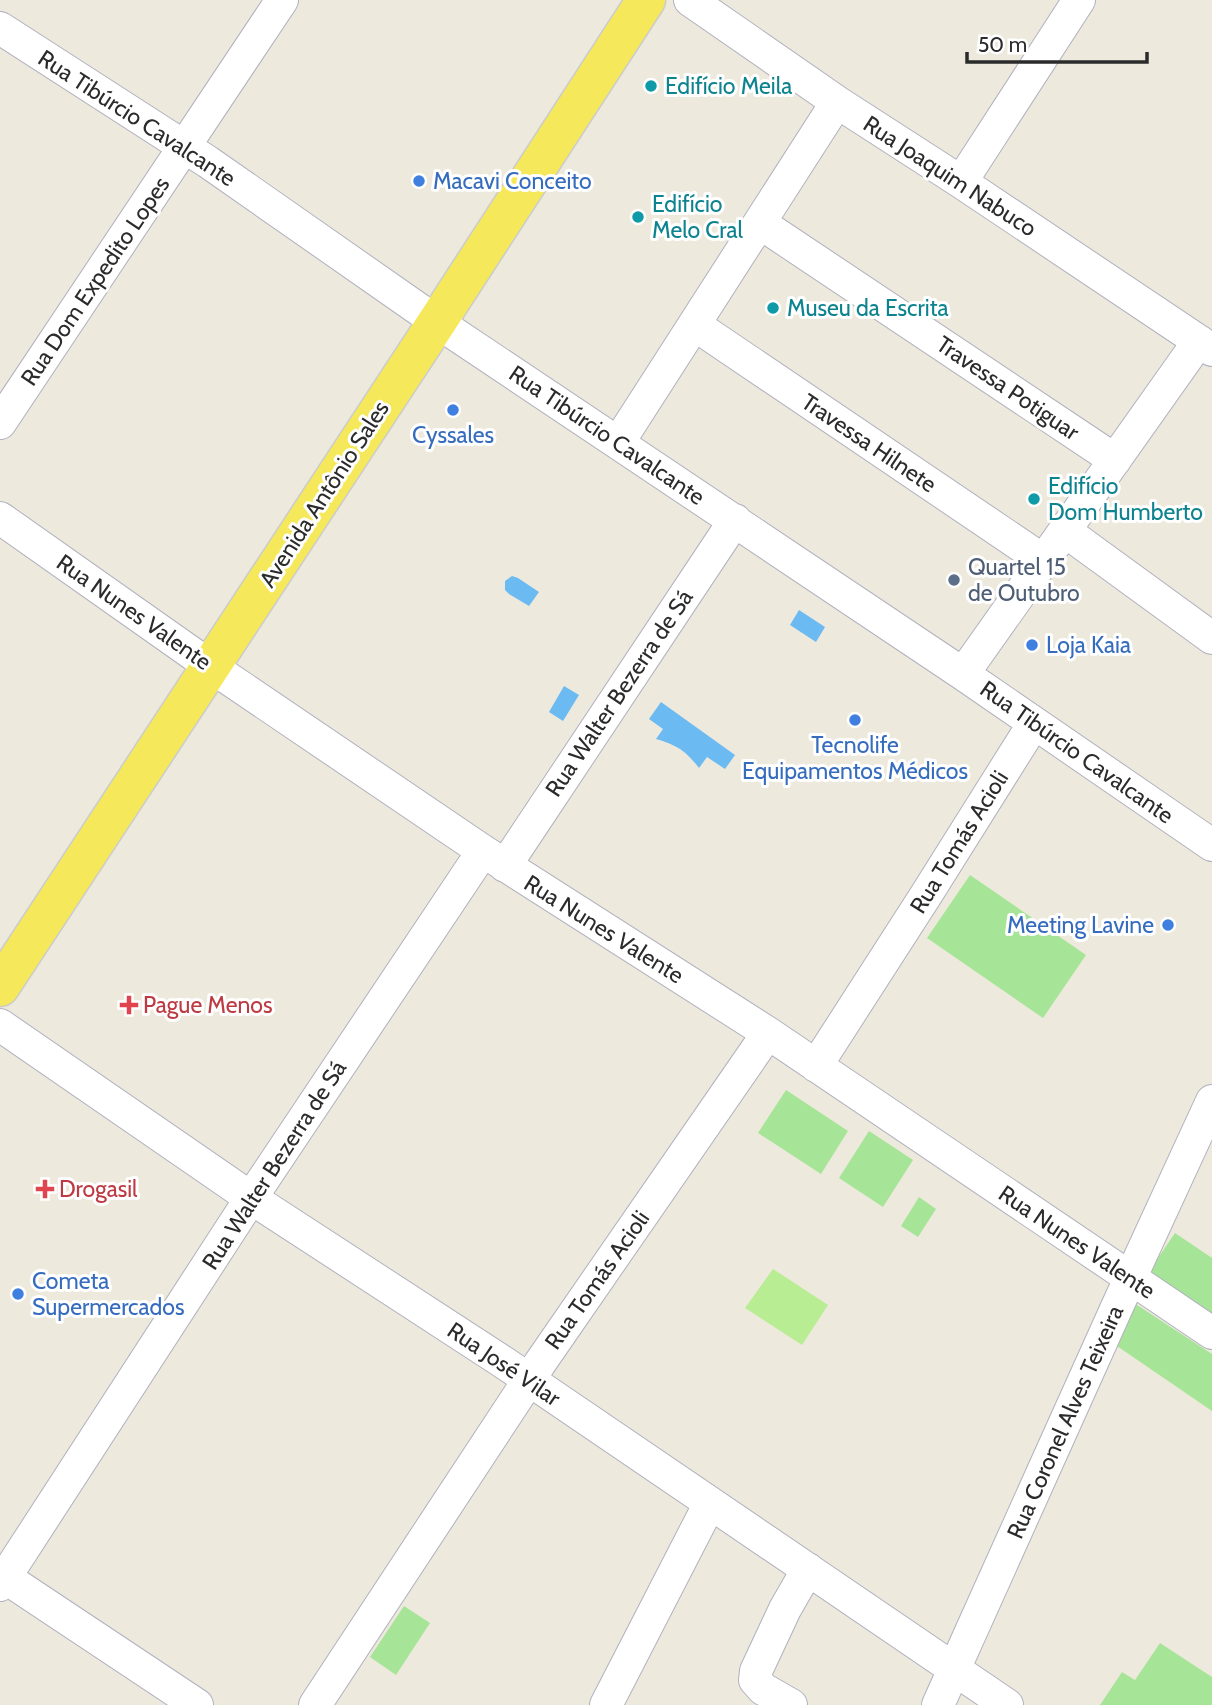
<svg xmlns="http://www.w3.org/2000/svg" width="1212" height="1705" viewBox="0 0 1212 1705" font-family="Cabin,sans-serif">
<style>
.green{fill:#a6e597}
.pitch{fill:#b9ed93}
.water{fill:#6cbaf2}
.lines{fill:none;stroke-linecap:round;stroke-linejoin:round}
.minor-casing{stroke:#b1b1bf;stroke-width:34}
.major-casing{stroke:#ccc;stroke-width:41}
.minor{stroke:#fff;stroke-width:32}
.major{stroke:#f5e85a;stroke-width:38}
.culture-dot{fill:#0f9aa8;stroke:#fff;stroke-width:2.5}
.shop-dot{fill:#3f7fe0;stroke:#fff;stroke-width:2.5}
.service-dot{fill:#5c6f8a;stroke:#fff;stroke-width:2.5}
.health-dot{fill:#e0444e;stroke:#fff;stroke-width:2.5}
.labels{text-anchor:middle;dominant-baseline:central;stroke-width:6;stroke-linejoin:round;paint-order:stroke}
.culture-label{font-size:23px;fill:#0d838f;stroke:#fff;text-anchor:start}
.street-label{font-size:23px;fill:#2b2b2b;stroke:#fff}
.shop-label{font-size:23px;fill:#366cbe;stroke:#fff;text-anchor:start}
.service-label{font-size:23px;fill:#4e5e75;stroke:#fff;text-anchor:start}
.health-label{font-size:23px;fill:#be3a42;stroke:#fff;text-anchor:start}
</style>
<rect width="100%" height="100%" fill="#ede9dd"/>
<path class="green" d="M970 875 1086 955 1043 1018 927 938Z
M786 1090 848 1131 821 1174 758 1133Z
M869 1131 913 1160 883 1207 839 1178Z
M919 1197 936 1209 918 1237 901 1226Z
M1175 1233 1212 1258V1314L1149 1271Z
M1131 1301 1212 1354V1411L1114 1344Z
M404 1606 430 1623 396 1675 370 1657Z
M1160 1643 1212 1677V1705H1100L1122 1672 1135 1680Z"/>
<path class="pitch" d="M773 1269 828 1305 802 1345 745 1308Z"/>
<path class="water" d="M512 576 518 578 539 592 529 606 509 594 505 590V581Z
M799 610 825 627 816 642 790 625Z
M564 686 579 695 563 721 549 712Z
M661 702 735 755 725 769 707 757 699 768C686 751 677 745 656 739L663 729 649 719Z"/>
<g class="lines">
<defs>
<path id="minor" d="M690 0 837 102 961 182 1212 350
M0 28 208 162 437 322 963 674 1212 845
M961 182 1079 0
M760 223 1115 460
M695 325 1044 561
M0 423 282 0
M618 443 837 102
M0 518 210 666 483 851 768 1033 1212 1333
M1065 531 1212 638
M963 674 1199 341
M505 866 735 520
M0 1025 251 1198 503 1362 1007 1705
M816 1066 926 895 1034 723
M0 1574 197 1705
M0 1585 251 1198 483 851
M315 1705 540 1363 768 1033
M606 1705 710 1503
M791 1705 763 1689 755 1680 756 1671 785 1609 808 1569
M938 1705 1117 1307 1212 1101"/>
<path id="major" d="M0 987 437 322 646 0"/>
</defs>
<use href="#minor" class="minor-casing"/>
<use href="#major" class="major-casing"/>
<use href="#minor" class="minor"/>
<use href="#major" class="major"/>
</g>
<g class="culture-dot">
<circle cx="651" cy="86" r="7"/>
<circle cx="638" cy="217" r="7"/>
<circle cx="773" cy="308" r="7"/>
<circle cx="1034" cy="499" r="7"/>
</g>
<g class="shop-dot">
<circle cx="419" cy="181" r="7"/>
<circle cx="453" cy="410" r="7"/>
<circle cx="1032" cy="645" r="7"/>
<circle cx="855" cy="720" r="7"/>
<circle cx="1168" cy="925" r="7"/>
<circle cx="18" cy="1294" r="7"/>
</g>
<circle class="service-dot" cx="954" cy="580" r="7"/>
<g class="health-dot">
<path d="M125.5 994.5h7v7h7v7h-7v7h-7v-7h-7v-7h7z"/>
<path d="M41.5 1178.5h7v7h7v7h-7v7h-7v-7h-7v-7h7z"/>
</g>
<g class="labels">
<g class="culture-label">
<text x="665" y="86">Edifício Meila</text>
<text x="652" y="204">Edifício<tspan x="652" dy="26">Melo Cral</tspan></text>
<text x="787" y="308">Museu da Escrita</text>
<text x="1048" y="486">Edifício<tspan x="1048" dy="26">Dom Humberto</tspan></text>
</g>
<g class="street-label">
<text transform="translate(137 118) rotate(33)">Rua Tibúrcio Cavalcante</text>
<text transform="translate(950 176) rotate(33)">Rua Joaquim Nabuco</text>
<text transform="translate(95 281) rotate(-56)">Rua Dom Expedito Lopes</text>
<text transform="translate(1008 388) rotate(34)">Travessa Potiguar</text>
<text transform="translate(607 435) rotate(34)">Rua Tibúrcio Cavalcante</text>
<text transform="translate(869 443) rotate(34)">Travessa Hilnete</text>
<text transform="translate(324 494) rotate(-57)">Avenida Antônio Sales</text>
<text transform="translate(134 612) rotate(35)">Rua Nunes Valente</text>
<text transform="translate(619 693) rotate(-56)">Rua Walter Bezerra de Sá</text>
<text transform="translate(1077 752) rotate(35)">Rua Tibúrcio Cavalcante</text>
<text transform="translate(959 842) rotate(-58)">Rua Tomás Acioli</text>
<text transform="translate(604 929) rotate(32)">Rua Nunes Valente</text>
<text transform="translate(274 1165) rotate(-57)">Rua Walter Bezerra de Sá</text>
<text transform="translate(1077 1242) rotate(34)">Rua Nunes Valente</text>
<text transform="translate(597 1280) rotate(-55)">Rua Tomás Acioli</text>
<text transform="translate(504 1364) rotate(34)">Rua José Vilar</text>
<text transform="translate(1065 1422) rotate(-66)">Rua Coronel Alves Teixeira</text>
</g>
<g class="shop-label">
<text x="433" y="181">Macavi Conceito</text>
<text x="453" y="435" text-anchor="middle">Cyssales</text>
<text x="1046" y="645">Loja Kaia</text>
<text x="855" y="745" text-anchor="middle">Tecnolife<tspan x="855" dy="26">Equipamentos Médicos</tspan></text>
<text x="1154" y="925" text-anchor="end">Meeting Lavine</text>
<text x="32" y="1281">Cometa<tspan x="32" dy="26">Supermercados</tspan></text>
</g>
<g class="service-label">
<text x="968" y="567">Quartel 15<tspan x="968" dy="26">de Outubro</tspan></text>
</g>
<g class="health-label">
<text x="143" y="1005">Pague Menos</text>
<text x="59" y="1189">Drogasil</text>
</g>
</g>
<path d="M967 52v10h180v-10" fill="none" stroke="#2b2b2b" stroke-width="3.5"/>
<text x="978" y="52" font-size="21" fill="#2b2b2b" stroke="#ffffff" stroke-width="5" paint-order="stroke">50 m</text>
</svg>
